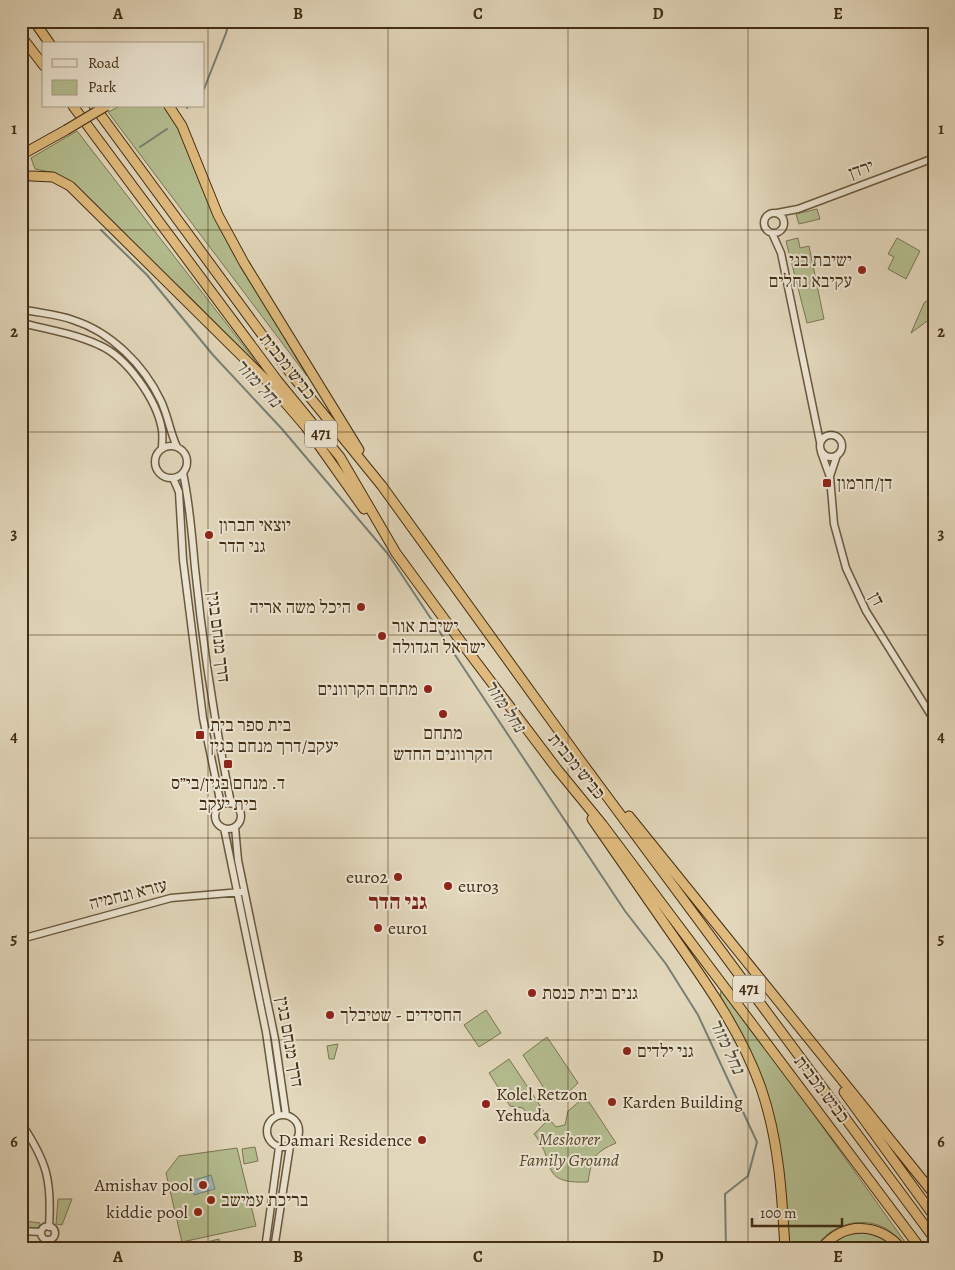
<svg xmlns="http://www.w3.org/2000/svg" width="955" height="1270" viewBox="0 0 955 1270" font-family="Alegreya,'Frank Ruhl Libre',serif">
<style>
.green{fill:#b4be90;stroke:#7b7652}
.water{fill:#99b7ba;stroke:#768077}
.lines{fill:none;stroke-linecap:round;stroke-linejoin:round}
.stream{stroke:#768077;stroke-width:2}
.minor-casing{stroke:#6a583d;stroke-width:9}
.highway-casing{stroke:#422e13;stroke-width:11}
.minor{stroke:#ece5d3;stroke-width:6}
.highway{stroke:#e1bc7e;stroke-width:9}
.highway-bridge-casing{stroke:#422e13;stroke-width:11;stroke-linecap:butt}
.highway-bridge{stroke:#e1bc7e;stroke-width:9}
.grid{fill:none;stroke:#422e13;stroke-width:1;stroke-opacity:0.55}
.poi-dot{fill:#8f2418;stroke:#ece5d3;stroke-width:2}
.labels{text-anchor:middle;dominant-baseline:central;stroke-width:4;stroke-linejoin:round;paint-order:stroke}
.shield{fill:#ece5d3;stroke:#75654d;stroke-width:1}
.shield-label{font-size:16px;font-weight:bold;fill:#422e13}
.street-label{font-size:18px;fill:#422e13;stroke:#ece5d3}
.poi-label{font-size:18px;fill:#422e13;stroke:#ece5d3;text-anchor:start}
.park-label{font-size:18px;font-style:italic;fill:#594b2c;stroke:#ece5d3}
.water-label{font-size:19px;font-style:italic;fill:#534934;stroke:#ece5d3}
.district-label{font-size:22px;font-weight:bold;fill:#7a1f14;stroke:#ece5d3}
.neatline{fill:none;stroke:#422e13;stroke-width:2}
.grid-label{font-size:16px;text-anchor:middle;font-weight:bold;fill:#422e13}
</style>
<rect width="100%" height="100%" fill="#e2d7bb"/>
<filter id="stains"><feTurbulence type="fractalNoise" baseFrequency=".004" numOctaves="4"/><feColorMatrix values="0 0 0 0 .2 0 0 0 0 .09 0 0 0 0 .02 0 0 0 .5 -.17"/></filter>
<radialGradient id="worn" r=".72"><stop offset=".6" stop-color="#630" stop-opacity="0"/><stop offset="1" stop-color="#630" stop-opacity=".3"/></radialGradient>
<path class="green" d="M120 106H163L174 118 215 216 241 265 307 376 108 112Z
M77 131 305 425 264 377 193 300 68 181 55 173 35 169 31 158Z
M817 209 820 219 799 224 796 214Z
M798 238 800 248 809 246 824 319 807 323 786 241Z
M897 238 920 251 906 279 888 269 894 257 888 254Z
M934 295V316L911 333 924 303Z
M722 986 910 1249C902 1246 896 1234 887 1229 862 1215 829 1224 815 1249H790L783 1170 741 1033 720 997Z
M486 1010 501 1033 479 1047 464 1025Z
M547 1037 578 1083 561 1099 552 1101 523 1055Z
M338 1044 334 1059H329L327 1046Z
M509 1059 545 1113 533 1121 523 1108 510 1106 489 1073Z
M580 1101 589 1102 616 1143C593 1153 592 1158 588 1182 537 1184 558 1163 534 1134L549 1119 556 1127 565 1125 568 1111Z
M255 1147 258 1161 244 1164 242 1149Z
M237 1148 256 1226 182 1242 166 1173 179 1156Z
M58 1199H72L62 1225 56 1224Z
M25 1221 40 1223V1232L25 1230Z
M865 1231 882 1237 896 1249H826L842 1235Z
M219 1239 221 1249H186V1247Z"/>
<path class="water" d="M211 1175 215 1189 194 1195 191 1181Z"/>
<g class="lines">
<path class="stream" d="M204 89 226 33 229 21
M187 108 188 106
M140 147 167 129
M101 230 147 275 213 355 282 429 388 554 625 911 666 964 698 1015 757 1142 748 1176 725 1194 726 1249"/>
<defs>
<path id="minor" d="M21 179 31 176
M764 223a10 10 0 1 1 20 0a10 10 0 1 1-20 0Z
M777 213 798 209 934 158
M772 233 781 253 820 442
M21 309C38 313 57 314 73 320 111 332 144 365 161 401 168 416 170 432 177 447
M21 323C47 329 75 334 99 345 127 357 157 400 162 430 163 436 162 443 162 449
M820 446a11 11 0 1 1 22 0a11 11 0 1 1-22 0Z
M155 462a16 16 0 1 1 32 0a16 16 0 1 1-32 0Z
M821 452 830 477 834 524 846 568 866 611 934 720
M183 473C190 505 192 536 195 568 203 647 215 725 231 803
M830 476 837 455
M173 478 179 492 183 560 203 718 221 805
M215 816a13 13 0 1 1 26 0a13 13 0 1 1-26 0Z
M235 827 238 860 275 1039 286 1115
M224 828 266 1032 278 1115
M21 939 171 898 241 892
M267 1131a16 16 0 1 1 32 0a16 16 0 1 1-32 0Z
M21 1123C47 1162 52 1180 49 1227
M41 1233a7 7 0 1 1 14 0a7 7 0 1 1-14 0Z
M21 1231 41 1232
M265 1249 279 1147
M274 1249 290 1146"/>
<path id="highway" d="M34 21 50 44
M21 36 44 66
M73 106 277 380 340 457 396 553 467 650 557 769 602 824 921 1249
M94 106 291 374 382 486 580 760 934 1238
M169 106 182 126 218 215 244 263 359 450
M21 155 66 130
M31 176 53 177 70 186 264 378 306 427 364 509
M629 816 934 1194
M592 819C620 859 648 900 676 940 709 987 742 1034 761 1088 779 1140 782 1195 785 1249
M844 1092 934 1216
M821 1249C844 1221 878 1222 902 1249"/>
</defs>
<use href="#minor" class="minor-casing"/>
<use href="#highway" class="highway-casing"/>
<use href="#minor" class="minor"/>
<use href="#highway" class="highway"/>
<defs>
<path id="highway-bridge" d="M66 130 106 106"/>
</defs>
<use href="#highway-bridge" class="highway-bridge-casing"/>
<use href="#highway-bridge" class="highway-bridge"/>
</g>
<path class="grid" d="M208 21V1249M388 21V1249M568 21V1249M748 21V1249M21 230H934M21 432H934M21 635H934M21 838H934M21 1040H934"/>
<g class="poi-dot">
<circle cx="862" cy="270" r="5"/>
<rect x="822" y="478" width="10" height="10" rx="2.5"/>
<circle cx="209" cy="535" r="5"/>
<circle cx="361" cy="607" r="5"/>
<circle cx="382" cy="636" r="5"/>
<circle cx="428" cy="689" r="5"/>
<circle cx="443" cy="714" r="5"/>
<rect x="195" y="730" width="10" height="10" rx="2.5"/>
<rect x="223" y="759" width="10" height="10" rx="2.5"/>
<circle cx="398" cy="877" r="5"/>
<circle cx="448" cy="886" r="5"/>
<circle cx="378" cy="928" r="5"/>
<circle cx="532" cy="993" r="5"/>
<circle cx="330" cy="1015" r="5"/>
<circle cx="627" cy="1051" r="5"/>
<circle cx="612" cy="1102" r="5"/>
<circle cx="486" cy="1104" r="5"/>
<circle cx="422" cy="1140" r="5"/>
<circle cx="203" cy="1185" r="5"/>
<circle cx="211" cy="1200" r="5"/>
<circle cx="198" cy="1212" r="5"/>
</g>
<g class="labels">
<g class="shield">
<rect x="305" y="420.5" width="32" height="27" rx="4"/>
<rect x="733" y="975.5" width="32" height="27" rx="4"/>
</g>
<g class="shield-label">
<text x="321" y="434">471</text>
<text x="749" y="989">471</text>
</g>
<g class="street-label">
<text transform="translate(861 169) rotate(-20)">ירדן</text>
<text transform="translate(288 366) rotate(52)">כביש מכבית</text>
<text transform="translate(877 599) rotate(62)">דן</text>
<text transform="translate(219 637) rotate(83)">דרך מנחם בגין</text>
<text transform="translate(577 766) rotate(51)">כביש מכבית</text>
<text transform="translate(128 894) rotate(-14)">עזרא ונחמיה</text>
<text transform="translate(290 1042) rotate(80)">דרך מנחם בגין</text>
<text transform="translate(822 1089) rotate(53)">כביש מכבית</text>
</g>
<g class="poi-label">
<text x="852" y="260" text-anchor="end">ישיבת בני<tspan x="852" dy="21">עקיבא נחלים</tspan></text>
<text x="837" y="483">דן/חרמון</text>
<text x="219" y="525">יוצאי חברון<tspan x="219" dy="21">גני הדר</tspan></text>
<text x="351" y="607" text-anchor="end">היכל משה אריה</text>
<text x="392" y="626">ישיבת אור<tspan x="392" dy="21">ישראל הגדולה</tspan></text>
<text x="418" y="689" text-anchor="end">מתחם הקרוונים</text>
<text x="210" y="725">בית ספר בית<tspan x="210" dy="21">יעקב/דרך מנחם בגין</tspan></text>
<text x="443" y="733" text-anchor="middle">מתחם<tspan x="443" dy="21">הקרוונים החדש</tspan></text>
<text x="228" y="783" text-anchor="middle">ד. מנחם בגין/בי״ס<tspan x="228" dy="21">בית יעקב</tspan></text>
<text x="388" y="877" text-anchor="end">euro2</text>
<text x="458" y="886">euro3</text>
<text x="388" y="928">euro1</text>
<text x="542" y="993">גנים ובית כנסת</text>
<text x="340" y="1015">החסידים - שטיבלך</text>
<text x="637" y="1051">גני ילדים</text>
<text x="496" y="1094">Kolel Retzon<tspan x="496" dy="21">Yehuda</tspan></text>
<text x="622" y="1102">Karden Building</text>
<text x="412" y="1140" text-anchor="end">Damari Residence</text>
<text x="193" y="1185" text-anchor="end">Amishav pool</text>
<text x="221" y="1200">בריכת עמישב</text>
<text x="188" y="1212" text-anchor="end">kiddie pool</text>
</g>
<g class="park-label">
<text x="569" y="1139">Meshorer<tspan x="569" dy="21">Family Ground</tspan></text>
</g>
<g class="water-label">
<text transform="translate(258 383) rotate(47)">נחל מזור</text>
<text transform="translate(505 706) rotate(56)">נחל מזור</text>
<text transform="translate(727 1046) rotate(65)">נחל מזור</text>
</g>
<g class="district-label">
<text x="398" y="902">גני הדר</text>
</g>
</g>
<rect width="955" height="1270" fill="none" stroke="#e2d7bb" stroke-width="55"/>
<rect x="42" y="42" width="162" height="65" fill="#ece5d3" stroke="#a89c86"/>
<rect x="52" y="59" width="25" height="8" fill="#ece5d3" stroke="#a89c86"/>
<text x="88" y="68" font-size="15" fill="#422e13">Road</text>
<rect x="52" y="80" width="25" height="15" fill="#b4be90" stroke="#a89c86"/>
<text x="88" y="92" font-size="15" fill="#422e13">Park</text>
<path d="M752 1218v8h90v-8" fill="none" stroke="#422e13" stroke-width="2.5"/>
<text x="760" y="1218" font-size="15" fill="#422e13" stroke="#ece5d3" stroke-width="4" paint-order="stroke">100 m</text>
<rect x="28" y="28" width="900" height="1214" class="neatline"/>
<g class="grid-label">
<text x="118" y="19">A</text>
<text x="298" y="19">B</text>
<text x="478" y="19">C</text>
<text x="658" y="19">D</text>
<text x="838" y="19">E</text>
<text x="14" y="134">1</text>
<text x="941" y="134">1</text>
<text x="14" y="337">2</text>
<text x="941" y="337">2</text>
<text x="14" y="539">3</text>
<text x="941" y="539">3</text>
<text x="14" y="742">4</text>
<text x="941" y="742">4</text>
<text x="14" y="944">5</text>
<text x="941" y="944">5</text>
<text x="14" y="1147">6</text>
<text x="941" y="1147">6</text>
<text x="118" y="1262">A</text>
<text x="298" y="1262">B</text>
<text x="478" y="1262">C</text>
<text x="658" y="1262">D</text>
<text x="838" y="1262">E</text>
</g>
<rect width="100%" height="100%" filter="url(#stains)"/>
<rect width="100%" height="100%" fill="url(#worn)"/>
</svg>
